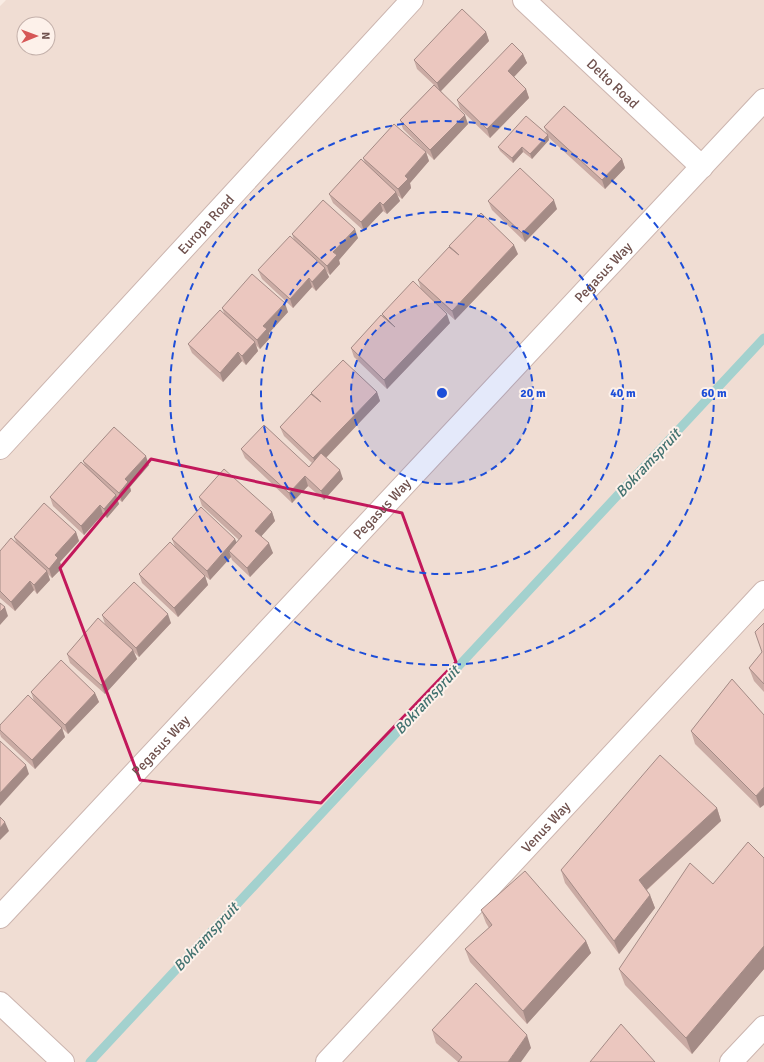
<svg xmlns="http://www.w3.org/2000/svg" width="764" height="1062" viewBox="0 0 764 1062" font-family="Signika,sans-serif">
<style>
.residential{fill:#f0ddd3;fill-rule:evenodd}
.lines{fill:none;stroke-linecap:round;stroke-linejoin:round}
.stream{stroke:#a3d1ce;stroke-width:9}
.minor-casing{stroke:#ccb5af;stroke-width:24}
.minor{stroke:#fff;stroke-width:22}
.wall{fill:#caaba4}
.shaded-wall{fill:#a48b86}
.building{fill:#ebc7bf;stroke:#a48b86}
.marked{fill:none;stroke:#c2185b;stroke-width:3;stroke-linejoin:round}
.ring{fill:none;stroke:#1d4ed8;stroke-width:2;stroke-dasharray:7 5}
.labels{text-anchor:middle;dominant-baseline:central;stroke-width:4;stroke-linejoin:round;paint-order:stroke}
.street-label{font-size:14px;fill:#6f514d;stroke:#fdf1ea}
.water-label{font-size:15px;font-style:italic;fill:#427270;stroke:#fdf1ea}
.centre{fill:#1d4ed8;stroke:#fdf1ea;stroke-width:2}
.ring-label{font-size:12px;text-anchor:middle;font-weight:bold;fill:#1d4ed8;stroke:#fdf1ea;stroke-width:4;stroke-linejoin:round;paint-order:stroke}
</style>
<rect width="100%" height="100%" fill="#f9ece4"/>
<path class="residential" d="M6 0H764V1062H0V6ZM24 24H48V48H24Z"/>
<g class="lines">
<path class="stream" d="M90 1062 764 338"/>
<defs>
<g id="minor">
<path id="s1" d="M524 0 702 167"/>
<path id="s2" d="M0 448 412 0"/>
<path id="s3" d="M0 917 764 100"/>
<path d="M0 1003 63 1062"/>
<path id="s4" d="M327 1062 764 592"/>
<path d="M731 1062 764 1027"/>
</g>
</defs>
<use href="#minor" class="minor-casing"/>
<use href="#minor" class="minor"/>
</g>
<path class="wall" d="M486 32 489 41 441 91 468 124 434 160 403 129 400 120 434 85 417 69 414 60Z
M523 54 527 63 514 77 526 89 529 98 490 138 460 109 457 100Z
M544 127 622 159 625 168 605 189 548 137 549 140 532 159 523 152 513 163 500 151 498 147 547 134Z
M426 152 429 161 410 183 411 188 402 199 397 195 400 201 387 214 383 211 364 231 333 203 329 194 365 163 363 158Z
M488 201 557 209 525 242 492 210Z
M292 234 358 238 339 260 340 264 330 275 326 271 329 277 316 291 312 287 293 308 262 279 258 270 294 240Z
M449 246 518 254 455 320 425 293 450 323 387 389 354 357 351 348 383 316 382 314 421 289 418 280 450 248Z
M222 308 288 312 269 333 270 338 260 349 256 345 258 351 246 365 242 361 223 382 192 353 188 344 224 313Z
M377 392 380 401 326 458 343 479 324 500 308 486 292 503 245 458 241 449 309 467 312 463 284 436 280 427 312 395 311 393Z
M83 461 149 465 130 487 131 491 122 502 117 498 119 504 107 518 103 514 84 535 53 506 50 497 85 466Z
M199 497 272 512 275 521 261 536 273 553 250 577 232 560 231 557 210 580 205 576 208 585 178 617 142 583 139 574 175 547 172 539H235L237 543 239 540 202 506Z
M76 532 79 541 60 562 62 568 52 578 48 574 50 580 37 594 34 590 15 611 0 598V551L16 542 14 537Z
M102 615 171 623 139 657 134 652 137 659 105 694 70 663 67 654 112 630 105 624Z
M764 623V692L754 681 749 668 762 652Z
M732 679 760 808 695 744 691 731Z
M31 692 95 693 99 702 68 734 62 728 65 737 35 769 1 737 0 734V725L34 701Z
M717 808 721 821 647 890 650 895 655 908 619 954 565 883 561 870Z
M764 858V969L692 1054 625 985 619 969 713 884Z
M481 910 586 941 591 953 527 1024 470 962 465 949 489 928 486 923Z
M432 1030 531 1048 458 1062 436 1043Z"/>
<path class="shaded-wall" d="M486 32 489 41 440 92 437 83Z
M523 54 527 63 511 80 508 71Z
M526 89 529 98 490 138 487 129Z
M465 115 468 124 434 160 430 150Z
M548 135 549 140 532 159 530 154Z
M522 147 523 152 513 163 512 158Z
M426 152 429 161 410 183 411 188 402 199 398 189 405 176Z
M622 159 625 168 605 189 602 180Z
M396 192 400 201 387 214 383 205Z
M554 200 557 209 525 242 522 233Z
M380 202 383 211 364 231 361 222Z
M355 229 358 238 339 260 340 264 330 275 327 266 333 252Z
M514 245 518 254 455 320 452 311Z
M325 268 329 277 316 291 312 282Z
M309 278 312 287 293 308 290 299Z
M285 303 288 312 269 333 270 338 260 349 257 340 263 326Z
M447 314 450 323 387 389 384 380Z
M255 342 258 351 246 365 242 356Z
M238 352 242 361 223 382 220 373Z
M377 392 380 401 317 467 313 458Z
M146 456 149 465 130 487 131 491 122 502 119 493 125 479Z
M340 470 343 479 324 500 321 491Z
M305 476 308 486 292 503 289 493Z
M116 495 119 504 107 518 104 509Z
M100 505 103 514 84 535 81 526Z
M272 512 275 521 258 540 255 531Z
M76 532 79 541 60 562 62 568 52 578 49 569 55 555Z
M235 539 239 549 229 551 231 557 210 580 207 571Z
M269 543 273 553 250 577 247 568Z
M47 571 50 580 37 594 34 585Z
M205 576 208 585 178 617 174 608Z
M30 581 34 590 15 611 11 602Z
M5 607 8 616 0 625V612Z
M168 614 171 623 139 657 136 648Z
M133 650 137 659 105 694 101 685Z
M95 693 99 702 68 734 65 725Z
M62 728 65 737 35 769 32 760Z
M26 765 29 774 0 806V793Z
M764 787V805L760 808 756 796Z
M717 808 721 821 643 893 639 880Z
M5 822 9 831 0 840V828Z
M650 895 655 908 619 954 614 941Z
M586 941 591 953 527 1024 523 1011Z
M764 946V969L692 1054 686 1038Z
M527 1035 531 1048 521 1062H508Z"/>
<path class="building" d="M462 9 486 32 437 83 414 60Z
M512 43 523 54 508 71 526 89 487 129 457 100Z
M434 85 465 115 430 150 400 120Z
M564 106 622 159 602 180 544 127Z
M526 116 548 135 530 154 522 147 512 158 498 147Z
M394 124 426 152 405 176 408 179 398 189 363 158Z
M361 159 396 192 383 205 380 202 361 222 329 194Z
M520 168 554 200 522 233 488 201Z
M323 200 355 229 333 252 337 255 327 266 292 234Z
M481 213 514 245 452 311 418 280 449 247 459 255 449 246Z
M290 236 325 268 312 282 309 278 290 299 258 270Z
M252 274 285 303 263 326 267 329 257 340 222 308Z
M413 281 447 314 384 380 351 348 381 315 395 327 382 314Z
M220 310 255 342 242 356 238 352 220 373 188 344Z
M343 360 377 392 313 458 280 427 311 394 321 402 311 393Z
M264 425 309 467 321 453 340 470 321 491 305 476 289 493 241 449Z
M114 427 146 456 125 479 128 482 119 493 83 461Z
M81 462 116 495 104 509 100 505 81 526 50 497Z
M224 469 272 512 255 531 269 543 247 568 229 551 242 536 199 497Z
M44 503 76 532 55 555 58 558 49 569 14 537Z
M201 507 235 539 207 571 172 539Z
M11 538 47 571 34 585 30 581 11 602 0 591V551Z
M170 542 205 576 174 608 139 574Z
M134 582 168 614 136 648 102 615Z
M0 603 5 607 0 612Z
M98 618 133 650 101 685 67 654Z
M764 623V684L749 668 762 652 755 632Z
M61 660 95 693 65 725 31 692Z
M732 679 764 715V787L756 796 691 731Z
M28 695 62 728 32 760 0 730V725Z
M0 741 26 765 0 793Z
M660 755 717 808 639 880 650 895 614 941 561 870Z
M0 817 5 822 0 828Z
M748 842 764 858V946L686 1038 619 969 690 863 713 884Z
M525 871 586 941 523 1011 465 949 492 925 481 910Z
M476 983 527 1035 508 1062H458L462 1057 432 1030Z
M621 1024 655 1062H590Z"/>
<path class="marked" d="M151 459 402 513 456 662 321 803 140 780 60 568Z"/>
<circle cx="442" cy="393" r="91" fill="#1d4ed8" fill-opacity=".12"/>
<g class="ring">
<circle cx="442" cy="393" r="91"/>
<circle cx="442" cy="393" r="181"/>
<circle cx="442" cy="393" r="272"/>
</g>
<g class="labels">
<g class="street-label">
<text stroke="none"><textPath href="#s1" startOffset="122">Delto Road</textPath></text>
<text stroke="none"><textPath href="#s2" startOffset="304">Europa Road</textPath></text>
<text stroke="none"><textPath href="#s3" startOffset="883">Pegasus Way</textPath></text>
<text stroke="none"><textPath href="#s3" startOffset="559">Pegasus Way</textPath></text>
<text stroke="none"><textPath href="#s3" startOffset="235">Pegasus Way</textPath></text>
<text stroke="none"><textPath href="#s4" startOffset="321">Venus Way</textPath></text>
</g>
<g class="water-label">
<text transform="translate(648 463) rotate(-47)">Bokramspruit</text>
<text transform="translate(427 700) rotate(-47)">Bokramspruit</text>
<text transform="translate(206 937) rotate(-47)">Bokramspruit</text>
</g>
</g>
<circle cx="442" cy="393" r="6" class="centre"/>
<g class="ring-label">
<text x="533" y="397">20 m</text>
<text x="623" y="397">40 m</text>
<text x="714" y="397">60 m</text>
</g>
<g transform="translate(36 36) rotate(89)"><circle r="19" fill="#fdf1ea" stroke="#c4b1ab"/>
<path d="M0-3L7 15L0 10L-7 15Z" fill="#d65757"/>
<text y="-6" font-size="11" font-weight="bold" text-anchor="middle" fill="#6f514d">N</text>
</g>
</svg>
